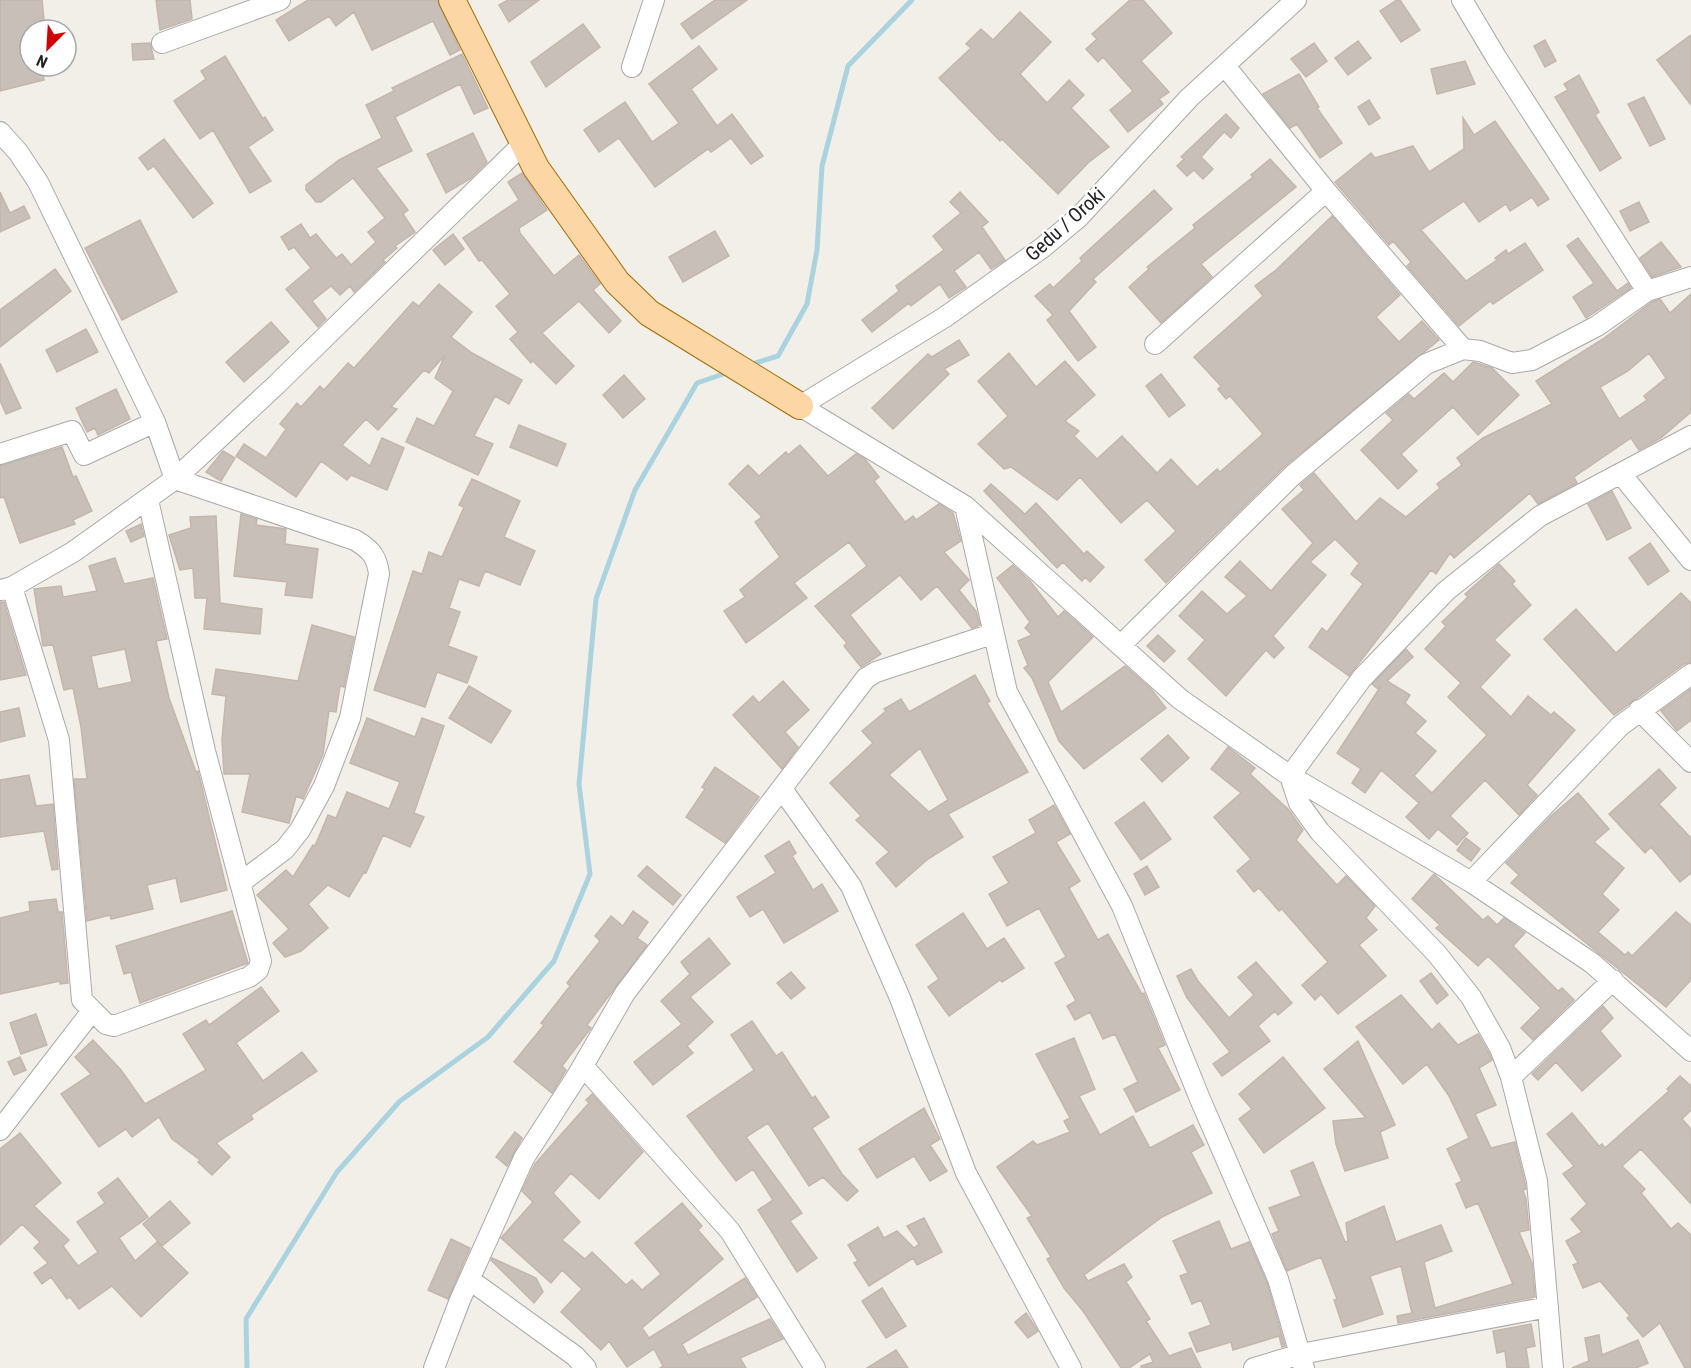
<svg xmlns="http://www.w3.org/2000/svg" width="1691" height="1368" viewBox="0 0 1691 1368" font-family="'Roboto Condensed',sans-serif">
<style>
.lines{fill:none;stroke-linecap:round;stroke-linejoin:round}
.stream{stroke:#aad3df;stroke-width:5}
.building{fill:#c7bfb8;stroke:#c4b6ab;stroke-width:1.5;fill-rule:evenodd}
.minor-casing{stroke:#a9a9a9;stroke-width:22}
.major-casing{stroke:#a06b00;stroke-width:28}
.minor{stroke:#fff;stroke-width:20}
.major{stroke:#fcd6a4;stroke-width:26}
.labels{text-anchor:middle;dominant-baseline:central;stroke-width:5;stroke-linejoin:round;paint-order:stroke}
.street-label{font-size:20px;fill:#222;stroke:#fff}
</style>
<rect width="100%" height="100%" fill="#f2efe9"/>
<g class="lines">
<path class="stream" d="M749 365 778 356 807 304 817 250 822 166 848 66 912 0
M247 1368 246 1319 337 1172 400 1101 488 1037 554 961 590 874 579 784 596 599 635 490 697 383 729 372"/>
</g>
<path class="building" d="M0 0H42L45 30H30V66H41L44 80 0 91Z
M156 0H190L192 19 160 30Z
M308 0H437L460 50 450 55 433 21 372 50 354 12 336 26 329 16 289 41 276 20Z
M508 0H539L509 22 499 5Z
M715 0H747L692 39 681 24Z
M1130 0H1143L1172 33 1141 61 1169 92 1159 99 1163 104 1128 132 1110 110 1133 91 1103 57 1098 62 1086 49 1097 39 1092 34Z
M1397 0H1400L1420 30 1401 42 1380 11Z
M1020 12 1051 42 1020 74 1047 103 1069 80 1084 95 1071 108 1109 147 1089 162 1058 194 1002 139 1000 141 939 78 971 48 966 44 981 29 993 40Z
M583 24 600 47 546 87 531 62Z
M1691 35V105L1657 60Z
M1545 40 1556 61 1545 67 1534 46Z
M1358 41 1371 58 1348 75 1335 58Z
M150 43 154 59 133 60 132 44Z
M1314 43 1327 61 1306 77 1291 59Z
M699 46 717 69 691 89 717 126 732 114 763 156 751 164 731 138 711 152 708 149 655 187 619 138 599 152 584 130 625 102 652 142 679 123 649 84Z
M462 54 488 108 474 114 460 84 395 117 412 151 376 168 408 210 403 214 415 232 395 246 397 248 383 260 385 262 354 292 350 286 340 295 331 286 312 301 326 319 318 327 286 289 311 268 294 247 289 250 281 237 301 224 310 238 316 234 336 258 342 254 351 265 376 242 368 232 385 218 353 178 321 202H316L306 190V185L339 160 382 138 366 105 394 91 392 88Z
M225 56 263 119 265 117 273 130 248 147 271 181 250 193 213 130 200 139 174 101 206 79 201 71Z
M1465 61 1475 84 1437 94 1431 69Z
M1299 74 1319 107 1317 108 1342 143 1320 158 1297 124 1290 128 1263 94Z
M1579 75 1599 112 1595 115 1621 158 1600 171 1555 97 1568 90 1564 84Z
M1644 97 1665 139 1650 146 1628 104Z
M1369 100 1380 118 1369 125 1358 107Z
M1226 114 1239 128 1231 138 1224 132 1201 157 1213 169 1203 179 1194 170 1187 176 1177 166 1184 159 1181 157Z
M1463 118 1474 135 1495 121 1549 199 1538 206 1532 197 1510 211 1506 204 1479 222 1464 201 1421 230 1466 281 1497 260 1495 258 1506 250 1508 254 1525 243 1543 270 1493 304 1490 301 1459 326 1407 266 1411 262 1393 241 1389 245 1335 182 1371 153 1375 158 1413 146 1429 172 1464 149Z
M473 133 487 162 470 179 446 193 427 154Z
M164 139 213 203 193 218 154 166 148 170 139 158Z
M1270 159 1296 187 1201 264 1212 277 1161 323 1129 287 1149 269 1147 267 1195 228 1193 225 1253 177 1251 175Z
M522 173 547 210 519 228 520 233 554 276 579 255 600 284 593 290 621 321 609 333 579 301 542 333 574 366 556 384 532 360 531 363 510 339 518 332 496 306 510 294 482 260 479 261 463 238 519 200 508 182Z
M1154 190 1172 209 1093 279 1096 282 1069 311 1096 347 1078 361 1047 320 1053 315 1035 296 1050 284 1053 288 1082 261 1080 258Z
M0 192 10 213 24 206 30 218 0 232Z
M960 192 988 222 982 227 1005 260 991 269 979 252 954 271 966 287 949 298 940 284 911 306 909 303 872 332 862 320 899 291 896 286 944 250 933 236 961 213 950 202Z
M1639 202 1649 222 1630 231 1620 211Z
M1332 216 1400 295 1376 317 1399 342 1422 321 1439 340 1285 466 1166 583 1145 560 1176 531 1147 500 1121 523 1080 477 1057 500 1011 467 1004 469 978 444 1008 416 978 381 1009 353 1036 387 1065 361 1095 395 1065 421 1079 431 1074 436 1097 459 1122 436 1157 473 1171 459 1197 487 1217 469 1220 472 1263 434 1230 396 1226 399 1218 389 1221 386 1194 357 1263 296 1255 286 1276 270Z
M140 220 177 292 122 320 85 248Z
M715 231 729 256 683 282 669 257Z
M453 234 464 249 445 265 433 250Z
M1578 238 1617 291 1628 283 1631 288 1586 318 1573 297 1594 283 1567 246Z
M1661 242 1681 267 1652 277 1640 258Z
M55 269 71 291 0 347V310Z
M439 284 472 312 451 337 472 353 522 380 509 404 495 396 474 436 493 444 478 475 406 442 417 418 434 426 453 391 435 378 445 355 429 373 424 370 391 407 397 409 378 430 366 419 342 445 370 466 382 438 404 448 387 490 351 475 347 480 321 461 296 497 236 456 244 444 266 458 286 429 280 424 297 403 301 407 320 386 324 390 348 363 354 368 413 302 419 306Z
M1691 294V412L1661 438 1639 450 1631 438 1574 477 1577 483 1538 504 1530 493 1454 558 1450 553 1436 574 1431 570 1349 676 1309 647 1322 628 1327 632 1363 584 1351 574 1359 563 1335 539 1310 562 1326 575 1273 636 1284 648 1274 658 1266 650 1226 696 1188 659 1205 640 1179 616 1202 591 1227 614 1247 596 1225 577 1240 561 1271 591 1313 543 1282 509 1304 490 1300 485 1314 473 1356 522 1380 498 1406 517 1440 488 1437 484 1462 465 1457 458 1483 438 1552 404 1536 381 1603 339 1652 302 1660 299 1670 313ZM1649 353 1666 378 1644 396 1647 400 1619 419 1600 387 1628 371Z
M271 322 289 342 244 382 226 362Z
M86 329 98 352 57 372 46 350Z
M959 340 969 355 944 369 949 374 893 429 872 408 928 354 932 357Z
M1473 362 1492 368 1519 395 1478 435 1453 407 1401 454 1417 471 1398 489 1361 450 1393 420 1386 413 1409 394 1414 399 1444 373 1453 382Z
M0 363 21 408 6 414 0 400Z
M1161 374 1185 405 1169 417 1146 386Z
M624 375 645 399 623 418 603 395Z
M116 389 130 419 98 435 95 428 87 432 76 408Z
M519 425 566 444 557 466 510 447Z
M800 445 828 476 856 454 865 459 879 477 874 481 905 522 913 516 916 520 939 504 953 513 961 541 944 552 969 580 959 590 976 611 980 625 972 628 937 586 921 600 900 575 850 615 881 654 861 667 844 646 847 643 815 606 867 566 849 542 794 583 807 598 746 643 724 611 745 597 740 590 780 557 755 522 762 517 729 484 748 465 759 476 786 452 788 455Z
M62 447 73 477 76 476 92 511 73 520 75 524 20 543 4 497 0 498V466Z
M223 451 235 458 221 481 206 472Z
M472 479 520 501 504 537 535 551 520 585 485 571 479 586 459 579 449 608 460 612 448 646 477 657 467 683 437 672 425 707 374 690 413 571 422 574 429 552 442 557 464 507 459 505Z
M991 484 1025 514 1036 503 1084 554 1087 551 1104 567 1090 582 1085 577 1082 581 1063 562 1057 568 984 491Z
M1612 491 1631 528 1607 540 1588 504Z
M241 514 257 519 256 525 286 529 285 544 318 549 312 598 285 595 287 582 234 576Z
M216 516 220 603 262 609 260 634 204 629 207 598H195L193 568 180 570 169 535 191 528 190 517Z
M141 524 144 536 131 542 126 531Z
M1650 543 1669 571 1648 585 1629 558Z
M115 558 124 584 153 578 167 639 156 641 169 698 196 772 198 771 227 890 181 902 176 878 147 885 153 909 111 919 110 915 87 921 74 779H87L81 727 73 688 64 690 53 645 43 646 34 589 61 586 63 597 97 591 89 566ZM125 649 132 682 98 689 91 656Z
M1499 564 1515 581 1512 584 1531 605 1494 640 1510 655 1480 687 1511 717 1528 696 1551 715 1554 712 1575 730 1527 785 1537 795 1519 815 1485 780 1450 816 1468 833 1457 845 1438 829 1429 839 1406 817 1419 803 1381 770 1365 793 1352 783 1361 769 1337 753 1381 686 1378 689 1372 684 1406 649 1413 657 1387 681 1410 695 1405 703 1426 721 1415 733 1436 751 1414 776 1432 793 1487 735 1448 697 1461 683 1425 649 1446 626 1442 622 1468 597 1465 594Z
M1013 565 1030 581 1058 617 1064 611 1093 637 1048 682 1061 712 1125 666 1151 689 1166 708 1084 769 1059 741 1032 678 1024 668 1028 665 1018 641 1032 635 1025 628 1030 622 997 578Z
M1681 593 1691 603V662L1684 664 1614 715 1544 639 1576 609 1616 653Z
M0 602H4L26 675 0 680Z
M312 625 354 637 344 687 340 686 336 712 329 711 323 754 303 799 296 796 289 823 242 812 250 774H224L222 740 226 696 212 694 216 669 298 681Z
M1158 635 1175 651 1164 662 1147 646Z
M975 675 990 701 987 703 1028 772 948 814 963 837 928 859 896 887 876 863 889 852 856 820 861 816 830 783 873 743 862 731 886 711 884 709 901 699 909 712ZM920 748 948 800 929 812 889 775Z
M783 681 809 710 785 732 798 747 782 769 733 715 753 696 759 703Z
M469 686 511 711 491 743 449 718Z
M1691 689V720L1677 731 1661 711Z
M19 708 25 736 0 742V712Z
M367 718 415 737 422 718 444 726 414 813 424 817 410 847 383 835 366 873 364 872 349 897 328 885 308 904 328 928 301 951 285 957 273 943 289 929 257 895 286 870 293 877 313 845 315 846 328 815 336 818 347 792 389 809 400 782 350 763Z
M1168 735 1189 758 1162 782 1141 759Z
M1228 747 1255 768 1250 774 1288 809 1303 830 1296 840 1337 885 1346 876 1375 906 1366 918 1377 930 1359 945 1386 976 1338 1014 1321 994 1315 1000 1302 985 1328 962 1282 909 1279 911 1259 888 1254 892 1237 871 1251 859 1214 817 1241 793 1211 769Z
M715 767 759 797 725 843 686 817 705 789 702 787Z
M1659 769 1676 788 1659 804 1691 838V873L1680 882 1651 847 1645 853 1609 814Z
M29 775 36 806 53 804 58 869 52 870 44 831 0 837V780Z
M1578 793 1609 829 1594 842 1624 868 1602 894 1619 910 1598 932 1625 955 1628 952 1632 956 1676 912 1691 925V980L1666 1007 1511 883 1519 875 1506 863 1551 816Z
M1144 802 1171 839 1141 860 1115 823Z
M1054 805 1070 834 1056 842 1080 881 1069 888 1098 940 1108 934 1142 994 1144 993 1165 1045 1158 1048 1180 1090 1136 1112 1124 1089 1138 1082 1115 1034 1103 1039 1090 1012 1075 1020 1067 1006 1076 1001 1055 963 1066 957 1039 908 1007 926 989 894 1009 883 993 857 1036 833 1029 820Z
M1466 838 1480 849 1471 861 1457 850Z
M789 841 796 853 792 856 813 890 822 884 838 911 784 943 763 909 750 917 737 897 776 873 765 856Z
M647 866 681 895 673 905 638 876Z
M1147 866 1159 887 1145 895 1134 874Z
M1434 874 1483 920 1488 916 1497 925 1504 918 1525 933 1513 946 1558 991 1562 988 1574 1000 1533 1040 1521 1028 1541 1008 1488 956 1478 966 1436 928 1440 925 1412 899Z
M56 899 58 912H62L68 983 60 984V981L0 994V918L30 911 29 902Z
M232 911 248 963 140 1003 131 972 124 974 116 946Z
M633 911 648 922 637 938 647 945 587 1025 591 1028 562 1066 566 1070 552 1093 514 1062 544 1025 541 1023 570 986 567 983 600 941 595 936 611 916 623 926Z
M963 913 987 949 1004 938 1024 968 1002 982 1000 980 949 1016 928 987 939 979 916 945Z
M709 938 730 964 690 997 713 1022 687 1046 693 1053 653 1085 634 1062 682 1024 661 1001 690 974 681 962Z
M1256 962 1292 1003 1278 1015 1275 1011 1258 1026 1270 1041 1222 1076 1213 1064 1230 1052 1187 998 1177 976 1191 969 1198 981 1229 1018 1254 995 1238 977Z
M791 972 805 988 791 999 777 983Z
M1431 973 1448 995 1437 1004 1420 981Z
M261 987 279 1011 236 1043 263 1081 302 1052 317 1071 251 1115 253 1119 216 1143 230 1157 212 1175 198 1162 200 1160 172 1139 159 1117 132 1137 126 1129 99 1147 61 1094 91 1074 75 1057 93 1040 121 1070 145 1104 206 1070 183 1034 206 1020 209 1025Z
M1401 995 1432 1030 1439 1023 1458 1045 1478 1034 1489 1053 1492 1060 1479 1068 1496 1105 1475 1114 1491 1148 1515 1142 1525 1183 1526 1189 1523 1190 1526 1199 1529 1230 1519 1232 1532 1263 1535 1297 1398 1323 1397 1316 1412 1313 1401 1266 1370 1276 1383 1314 1343 1327 1334 1300 1337 1299 1321 1257 1287 1271 1272 1234 1279 1231 1269 1208 1301 1196 1291 1171 1313 1162 1345 1242 1348 1241 1346 1223 1384 1206 1396 1242 1441 1225 1452 1251 1424 1262 1435 1308 1513 1284 1478 1203 1466 1208 1456 1184 1462 1181 1447 1149 1469 1138 1449 1096 1427 1064 1403 1084 1356 1027Z
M1603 1006 1613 1018 1600 1031 1621 1056 1582 1091 1556 1062 1538 1080 1532 1074Z
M36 1014 47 1045 21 1054 10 1023Z
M752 1021 776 1056 782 1052 812 1098 815 1096 829 1117 812 1128 842 1174 858 1191 847 1201 823 1177 809 1186 768 1123 746 1137 802 1213 790 1221 817 1258 797 1272 758 1210 773 1200 753 1169 736 1181 687 1116 754 1070 731 1035Z
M1074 1038 1095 1089 1079 1096 1100 1135 1133 1116 1150 1148 1193 1125 1204 1145 1191 1152 1212 1193 1162 1217 1084 1275 1088 1281 1124 1264 1132 1277 1126 1282 1150 1319 1146 1321 1169 1356 1191 1348 1201 1368H1141V1366L1153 1362 1150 1354 1129 1368H1121L1083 1311 1064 1288 1047 1259 1051 1257 1027 1218 1032 1216 997 1167 1033 1141 1037 1145 1070 1132 1064 1121 1070 1118 1036 1054Z
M1358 1041 1395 1125 1380 1132 1388 1158 1345 1171 1336 1144 1333 1121 1366 1118 1324 1069Z
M20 1057 26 1070 14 1075 8 1062Z
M1283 1057 1325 1108 1264 1153 1239 1119 1252 1109 1239 1094Z
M1680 1076 1691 1086V1110L1682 1119 1691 1129V1204L1641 1149 1622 1166 1645 1189 1641 1193 1671 1229 1678 1223 1691 1235V1368H1685L1660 1323 1643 1337 1627 1318 1630 1316 1600 1281 1583 1288 1573 1265 1578 1263 1566 1241 1582 1232 1571 1219 1587 1204 1563 1174 1574 1166 1547 1134 1572 1113 1599 1146 1602 1144 1605 1148 1669 1091 1667 1089Z
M592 1094 643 1152 599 1199 571 1173 553 1193 580 1222 562 1240 585 1259 592 1252 626 1285 632 1280 642 1290 661 1274 635 1243 682 1203 702 1226 698 1230 723 1259 642 1328 649 1338 745 1278 757 1297 682 1344 688 1355 770 1319 783 1339 740 1358 746 1368H660L663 1366 654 1349 627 1367 609 1341 601 1350 561 1312 582 1289 562 1270 551 1283 501 1238 533 1202 522 1191 535 1164 589 1103 586 1100Z
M924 1108 940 1139 930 1145 947 1171 930 1181 914 1156 877 1178 859 1149Z
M515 1132 522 1138 507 1166 496 1157Z
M20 1133 61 1183 34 1206 69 1240 63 1246 78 1266 98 1252 77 1222 105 1203 98 1193 118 1178 148 1217 119 1238 135 1261 157 1242 188 1273 141 1317 112 1286 79 1309 70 1297 67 1299 51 1277 42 1284 34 1273 48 1263 34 1248 40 1242 22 1224 0 1245V1149Z
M170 1201 190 1223 162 1246 143 1224Z
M924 1218 942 1252 917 1265 913 1258 869 1286 854 1263 858 1261 848 1245 878 1227 884 1238 897 1231 914 1248 919 1244 907 1226Z
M1219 1221 1231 1249 1249 1242 1267 1283 1285 1346 1282 1347 1279 1336 1233 1350 1231 1342 1197 1352 1189 1333 1211 1325 1201 1300 1192 1304 1180 1276 1188 1273 1173 1241Z
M451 1239 470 1248 448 1299 428 1290Z
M492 1258 536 1278 543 1292 534 1303 491 1260Z
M882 1288 906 1326 886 1338 862 1301Z
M1026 1313 1038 1331 1028 1338 1015 1322Z
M1531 1324 1535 1346 1526 1348 1529 1368H1507L1505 1351 1497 1353 1493 1331Z
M1599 1335 1602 1355 1638 1340 1648 1363 1636 1368H1572L1589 1361 1585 1338Z
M896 1350 908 1368H867Z"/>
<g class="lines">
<defs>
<path id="minor" d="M1296 0 1189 98 1079 217 1042 248 945 317 800 406 965 506 1180 699 1290 776 1471 882 1592 963 1691 1051
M1462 0 1496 57 1647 291
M162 43 280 0
M1225 66 1326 191 1463 349
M632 67 654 0
M0 132 18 152 38 182 155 422 175 479 355 540C370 549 377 556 379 574L350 718 324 786 300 830 285 849 240 883
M1155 344 1326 191
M0 454 72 431 84 455 155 422
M1621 474 1691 560
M965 506 1007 692 1122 906 1200 1099 1278 1279 1304 1368
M12 587 59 740 82 1000 106 1024 114 1026 249 977 258 970 261 961 205 751 148 500
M1 590 12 587 73 552 175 479 276 385 523 144
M1121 645 1293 475 1426 364 1463 349 1480 351 1512 363 1532 360 1597 326 1647 291 1691 277
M1639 710 1691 762
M782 789 851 886 900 998 966 1173 1071 1368
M1471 882 1620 726 1691 674
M583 1066 730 1231 815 1368
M1511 1077 1613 980
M0 1130 92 1011
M470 1280 575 1356 586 1368
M434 1368 460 1300 524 1158 577 1076 625 993 866 678 876 672 992 634
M1254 1368 1301 1354 1548 1307
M1553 1368 1537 1181 1511 1077 1500 1048 1471 997 1437 954 1320 832 1299 803 1290 776 1362 678 1446 591 1540 516 1691 436"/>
<path id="major" d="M452 0 536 168 617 282 649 313 800 406"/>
</defs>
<use href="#minor" class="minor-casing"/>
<use href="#major" class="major-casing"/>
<use href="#minor" class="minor"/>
<use href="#major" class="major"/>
</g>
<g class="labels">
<g class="street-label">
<text transform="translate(1065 224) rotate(-42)">Gedu / Oroki</text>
</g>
</g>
<g transform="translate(48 48) rotate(204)"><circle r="28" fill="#ffffff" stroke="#a7a7a7" stroke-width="1.5"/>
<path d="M0-4.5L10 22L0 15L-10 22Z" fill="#d40000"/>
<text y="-9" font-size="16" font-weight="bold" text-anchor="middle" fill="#222222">N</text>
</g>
</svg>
